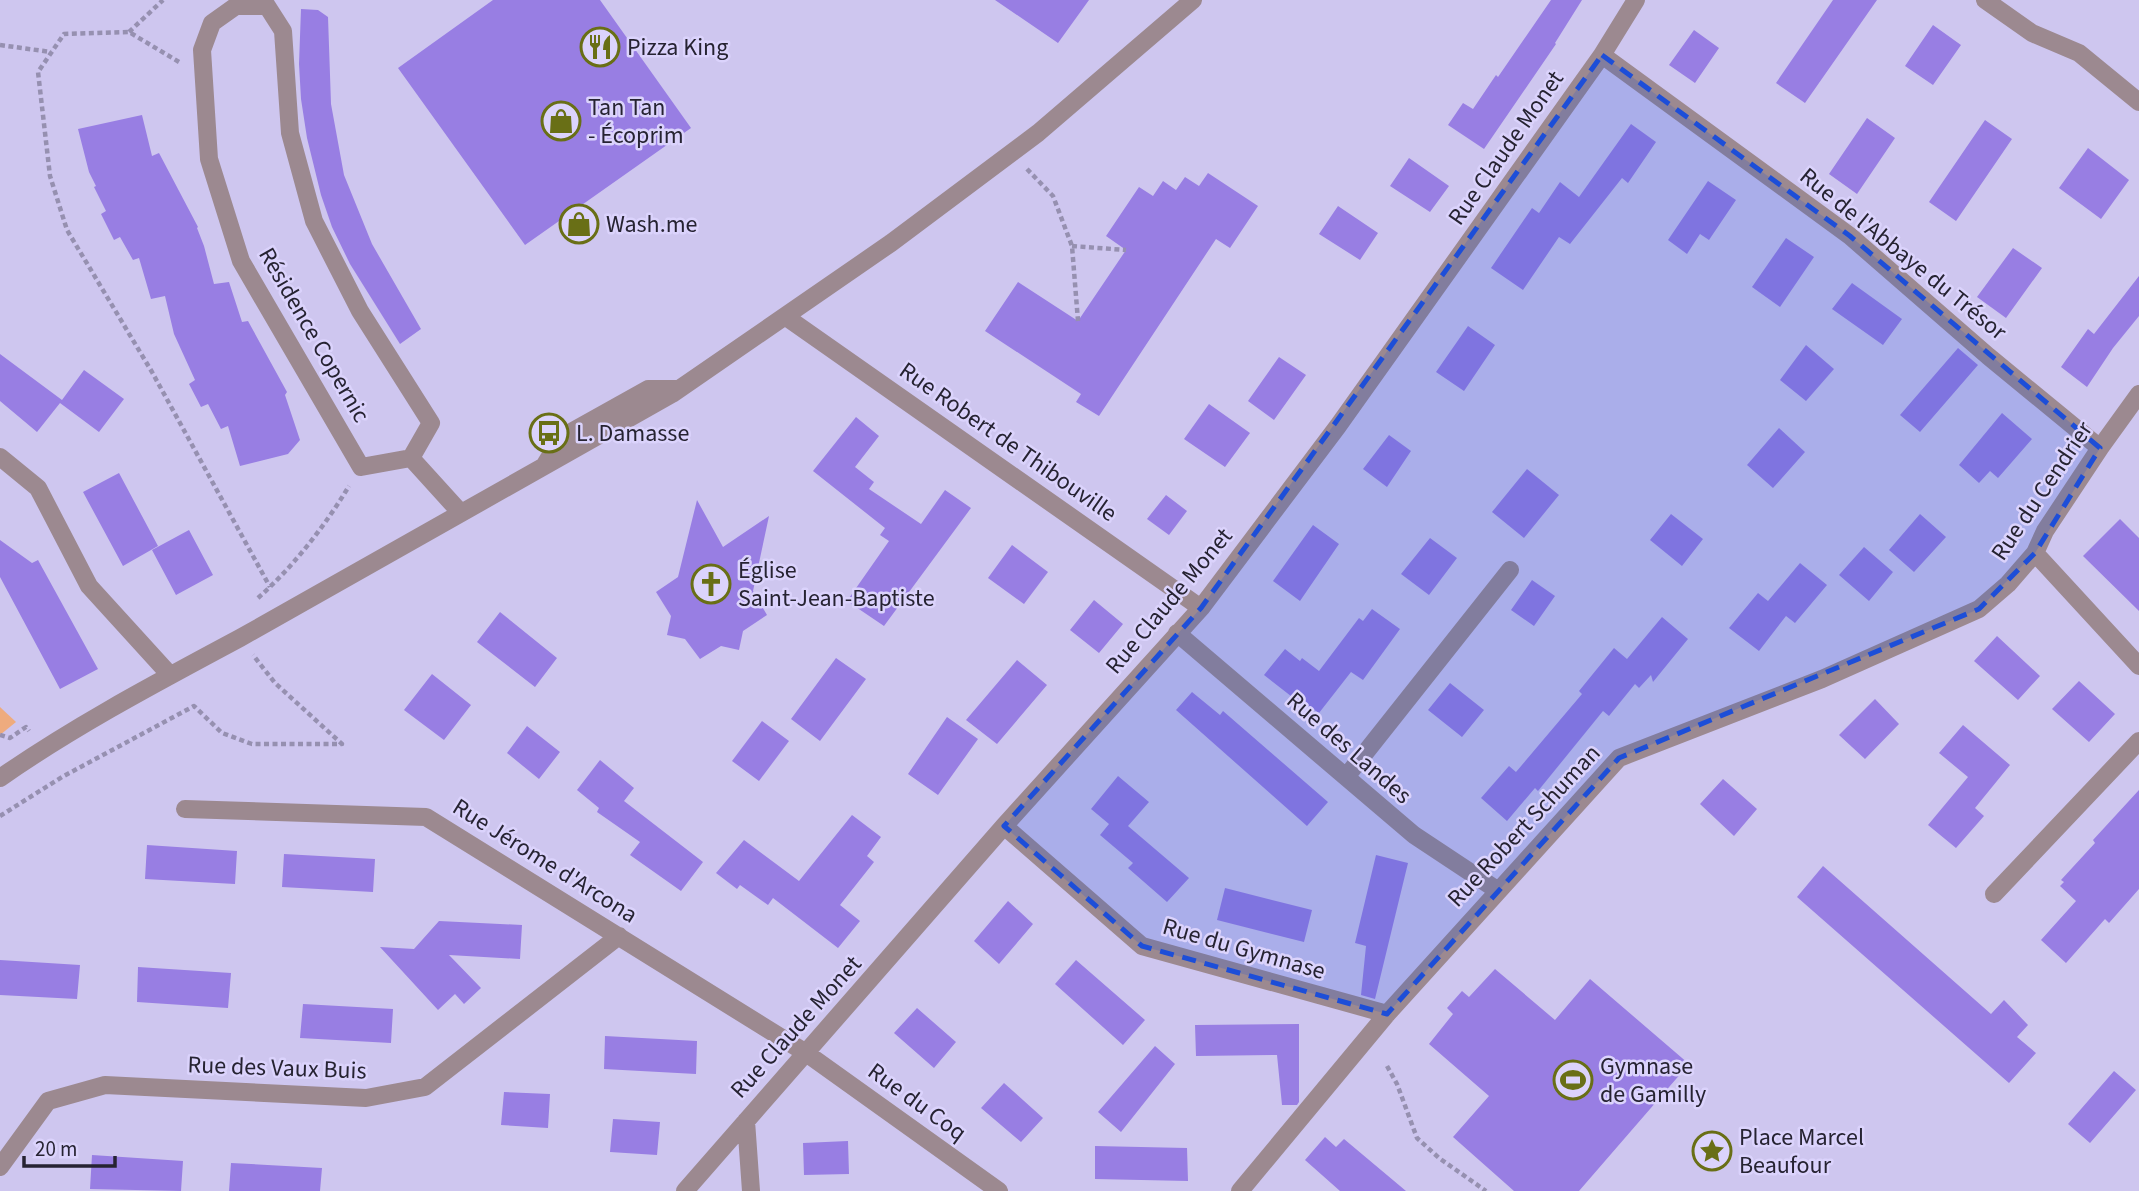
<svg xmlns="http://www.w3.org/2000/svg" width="2139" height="1191" viewBox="0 0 2139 1191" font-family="'Source Sans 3',sans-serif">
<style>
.green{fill:#eeab7e}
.building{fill:#987ee3}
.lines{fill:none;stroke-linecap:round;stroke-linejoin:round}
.path{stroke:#9690b0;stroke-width:4.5;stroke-dasharray:5 3.5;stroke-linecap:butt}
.minor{stroke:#9c8990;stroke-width:18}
.marked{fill:#1d4ed8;fill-opacity:0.2;stroke:#1d4ed8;stroke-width:5;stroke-dasharray:14 9;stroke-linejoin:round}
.labels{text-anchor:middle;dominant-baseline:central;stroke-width:5;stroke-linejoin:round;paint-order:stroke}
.poi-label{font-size:24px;fill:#262332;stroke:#dbd3fc;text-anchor:start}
.street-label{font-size:24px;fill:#262332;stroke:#dbd3fc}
</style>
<rect width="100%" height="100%" fill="#cec6ef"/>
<path class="green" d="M0 707 16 722 0 735Z"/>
<path class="building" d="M493 0H600L691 128 525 245 398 68Z
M995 0H1089L1058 43Z
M1551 0H1582L1555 43 1556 44 1484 149 1448 125 1463 103 1473 109 1496 75 1498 77Z
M1833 0H1877L1805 103 1776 83Z
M301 9 318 10 328 17 331 104 344 175 372 244 421 329 400 344 350 264 332 227 321 195 307 138 301 99 299 64Z
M1933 25 1961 45 1933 85 1905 66Z
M1694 30 1719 48 1695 83 1669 65Z
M142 115 152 156 159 153 198 227 197 228 204 246 214 284 229 282 242 322 248 321 287 392 285 395 300 440 288 454 240 466 228 426 221 429 208 404 201 407 189 384 195 380 174 334 165 296 151 299 139 258 133 260 120 237 114 240 101 214 106 211 94 187 96 186 89 172 78 129Z
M1867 118 1895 138 1857 194 1829 174Z
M1985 120 2012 139 1956 221 1929 202Z
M1631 124 1656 142 1628 183 1622 178 1570 244 1559 237 1523 290 1491 268 1532 208 1539 213 1560 182 1579 197Z
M2088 148 2129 180 2101 219 2059 188Z
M1409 158 1449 186 1430 212 1390 186Z
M1208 173 1258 206 1230 248 1216 239 1099 416 1076 402 1081 394 985 331 1018 282 1078 321 1126 250 1106 236 1139 187 1153 196 1163 181 1176 190 1185 177 1199 186Z
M1708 181 1736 200 1709 240 1700 234 1687 254 1668 240Z
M1338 206 1378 233 1360 260 1319 234Z
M1786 238 1814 257 1780 307 1752 287Z
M2013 248 2042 268 2006 318 1977 297Z
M2139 276V316L2113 348 2087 387 2061 367 2088 329 2094 334Z
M1852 283 1902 319 1883 345 1832 309Z
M1468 326 1495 345 1464 391 1436 372Z
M1806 345 1834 369 1806 401 1780 380Z
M1958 348 1978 365 1920 432 1900 415Z
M0 354 62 400 84 370 124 399 99 432 60 403 37 432 0 401Z
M1279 357 1306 375 1274 420 1248 401Z
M1209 404 1250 433 1225 467 1184 439Z
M2002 413 2032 439 1998 478 1990 471 1979 483 1959 465Z
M856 417 879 436 855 467 874 482 869 489 921 524 945 490 971 508 884 626 847 601 889 541 880 535 885 528 813 471Z
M1779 428 1805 452 1773 488 1747 465Z
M1389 435 1411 451 1387 487 1363 469Z
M1527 469 1559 495 1524 538 1492 512Z
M119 473 158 546 123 566 83 492Z
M1166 495 1187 511 1169 535 1147 519Z
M697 500 723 547 769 516 753 591 767 615 743 631 739 650 721 646 700 659 685 639 667 635 671 616 656 592 678 577Z
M1671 514 1703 539 1682 566 1650 540Z
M1920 514 1946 537 1914 572 1889 550Z
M2120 519 2139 538V611L2083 556Z
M1313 525 1339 544 1300 601 1273 581Z
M189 530 213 575 176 595 152 550Z
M1430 538 1457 558 1429 595 1401 574Z
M0 540 32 563 38 560 98 669 60 689 0 577Z
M1012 545 1048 572 1024 604 988 578Z
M1864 547 1893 572 1869 601 1839 575Z
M1800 563 1827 585 1795 623 1786 616 1759 651 1729 628 1758 593 1768 601Z
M1532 580 1555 596 1534 626 1511 610Z
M1094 600 1123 624 1099 653 1070 630Z
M1372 609 1400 629 1363 680 1351 672 1319 713 1307 705 1305 707 1264 675 1285 649 1300 661 1302 658 1319 671 1359 618 1363 621Z
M500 612 557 658 535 687 477 642Z
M1662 617 1688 639 1653 682 1651 675 1639 688 1635 684 1609 716 1603 711 1538 791 1535 788 1507 821 1481 798 1509 766 1516 772 1582 694 1579 691 1614 648 1627 659Z
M1997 636 2040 676 2018 700 1974 661Z
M836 658 866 679 820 741 791 719Z
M1017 660 1047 685 997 744 966 720Z
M432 674 471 705 444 740 404 710Z
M2079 681 2115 714 2089 742 2052 709Z
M1450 683 1484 710 1462 737 1428 710Z
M1192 692 1220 715 1223 711 1328 802 1307 826 1176 710Z
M1875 699 1899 724 1865 759 1839 735Z
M947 717 978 739 938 795 908 774Z
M762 721 789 741 759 781 732 761Z
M1963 725 2010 765 1975 808 1984 816 1956 848 1928 825 1968 777 1939 753Z
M527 726 560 752 539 779 507 753Z
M600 760 634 788 624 801 703 862 681 891 630 855 640 842 597 812 599 808 577 790Z
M1118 776 1149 802 1128 826 1189 878 1167 902 1128 868 1133 863 1100 835 1109 824 1091 809Z
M1723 779 1757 809 1734 836 1700 804Z
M2139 790V889L2109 923 2105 919 2066 963 2041 940 2076 901 2060 886 2064 882 2061 880 2095 843 2093 840Z
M852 815 881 837 867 856 874 862 840 905 860 921 838 948 773 898 768 905 740 885 737 889 716 873 744 840 799 881Z
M147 845 237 851 235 884 145 879Z
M284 854 375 859 373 892 282 887Z
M1376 855 1408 863 1375 999 1361 995 1366 946 1355 943Z
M1823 866 1991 1014 2004 1000 2028 1025 2017 1037 2036 1053 2009 1083 1797 897Z
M1225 888 1312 910 1304 942 1217 920Z
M1008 901 1033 924 999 964 974 941Z
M439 921 522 925 520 959 449 955 481 988 464 1004 455 994 438 1010 380 947 414 949Z
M0 960 80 965 77 999 0 995Z
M1076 960 1145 1020 1123 1045 1055 984Z
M138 967 231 973 228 1008 137 1002Z
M1495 969 1555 1020 1590 979 1689 1064 1579 1191H1514L1453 1137 1489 1096 1429 1044 1453 1014 1447 1008 1462 991 1469 997Z
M303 1004 393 1009 391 1043 300 1038Z
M917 1008 956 1042 934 1068 894 1033Z
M1299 1024V1102L1297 1105H1282L1277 1055 1196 1056 1195 1025Z
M605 1036 697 1041 696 1074 604 1069Z
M1155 1046 1175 1064 1121 1132 1098 1112Z
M2114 1071 2136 1090 2090 1143 2068 1124Z
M1004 1083 1043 1118 1021 1142 981 1108Z
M504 1092 550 1094 548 1128 501 1125Z
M613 1119 660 1122 657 1155 610 1152Z
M1325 1137 1336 1147 1344 1139 1406 1191H1340L1305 1160Z
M848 1141 849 1174 804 1175 803 1143Z
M1095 1146 1187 1148 1188 1181 1095 1179Z
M92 1155 183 1161 181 1191 90 1189Z
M231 1163 322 1168 320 1191H229Z"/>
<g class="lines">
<path class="path" d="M129 32 163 0
M0 45 51 52
M179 62 129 32 64 34 38 72 50 176 67 230 152 372 270 587
M1027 169 1053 196 1072 246 1078 321
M1072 246 1126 250
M258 598C293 567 325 526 349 486
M0 735 10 738 26 727 29 731
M0 816 62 777 194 706 222 733 252 744H342L275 683 253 655
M1387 1066 1397 1084 1417 1138 1439 1158 1486 1191"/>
<path class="minor" d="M1985 0 2032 33 2079 53 2139 102
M236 6H267L283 31 290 133 314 221 360 311 431 423 411 458 361 467 241 261 209 159 202 50 212 23Z
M1602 55 1850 236 1988 356 2100 448
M786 317 1201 608
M0 457 38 488 89 586 170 675
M411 458 460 512
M546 463 562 437 648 389H679
M2035 553 2139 666
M1177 633 1414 835 1497 890
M1346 777 1510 570
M0 778C76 725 158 682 240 638L672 394 891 243 1038 133 1193 0
M185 809 426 817 806 1053 999 1191
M1004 826 1142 946 1387 1014
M1994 894 2139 741
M746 1121 751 1191
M0 1167 48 1101 105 1085 366 1098 425 1087 619 936
M685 1191 1004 826 1201 608 1338 426 1602 55 1636 0
M1240 1191 1387 1014 1619 758 1822 679 1979 609 2008 584 2035 553 2045 531 2100 448 2139 394"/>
</g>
<path class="marked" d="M1602 55 1850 236 2100 448 2035 553 1979 609 1619 758 1387 1014 1142 946 1004 826 1201 608Z"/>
<defs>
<symbol id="restaurant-ring" viewBox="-11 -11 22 22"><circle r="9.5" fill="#dbd3fc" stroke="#696f16" stroke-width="1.5"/><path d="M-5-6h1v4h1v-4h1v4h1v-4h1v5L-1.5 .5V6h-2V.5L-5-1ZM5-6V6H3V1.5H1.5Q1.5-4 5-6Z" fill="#696f16"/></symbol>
<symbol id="shop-ring" viewBox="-11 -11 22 22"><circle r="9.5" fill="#dbd3fc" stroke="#696f16" stroke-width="1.5"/><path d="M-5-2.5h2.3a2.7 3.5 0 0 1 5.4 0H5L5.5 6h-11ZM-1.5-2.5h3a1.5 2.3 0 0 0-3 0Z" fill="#696f16"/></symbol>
<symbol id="bus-ring" viewBox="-11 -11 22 22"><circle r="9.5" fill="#dbd3fc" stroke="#696f16" stroke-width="1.5"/><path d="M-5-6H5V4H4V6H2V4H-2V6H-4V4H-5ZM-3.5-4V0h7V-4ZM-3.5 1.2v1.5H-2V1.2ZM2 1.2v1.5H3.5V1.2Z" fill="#696f16"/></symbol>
<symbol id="church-ring" viewBox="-11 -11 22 22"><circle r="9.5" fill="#dbd3fc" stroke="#696f16" stroke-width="1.5"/><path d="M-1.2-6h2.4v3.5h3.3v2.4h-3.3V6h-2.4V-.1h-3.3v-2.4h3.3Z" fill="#696f16"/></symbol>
<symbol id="stadium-ring" viewBox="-11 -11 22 22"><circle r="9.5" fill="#dbd3fc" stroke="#696f16" stroke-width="1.5"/><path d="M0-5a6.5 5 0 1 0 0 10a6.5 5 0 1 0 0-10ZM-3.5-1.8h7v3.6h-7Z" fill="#696f16"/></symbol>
<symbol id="sight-ring" viewBox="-11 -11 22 22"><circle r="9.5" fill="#dbd3fc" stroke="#696f16" stroke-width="1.5"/><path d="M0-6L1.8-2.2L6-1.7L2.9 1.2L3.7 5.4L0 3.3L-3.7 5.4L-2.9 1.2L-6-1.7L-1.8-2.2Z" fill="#696f16"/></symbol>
</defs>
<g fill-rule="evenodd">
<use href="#restaurant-ring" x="578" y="25" width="44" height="44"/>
<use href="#shop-ring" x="539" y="99" width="44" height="44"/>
<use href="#shop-ring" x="557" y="202" width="44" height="44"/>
<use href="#bus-ring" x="527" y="411" width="44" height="44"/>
<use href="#church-ring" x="689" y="562" width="44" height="44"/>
<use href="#stadium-ring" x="1551" y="1058" width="44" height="44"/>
<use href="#sight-ring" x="1690" y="1129" width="44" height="44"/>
</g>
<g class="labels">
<g class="poi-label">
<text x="627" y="47">Pizza King</text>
<text x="588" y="107">Tan Tan<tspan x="588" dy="28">- Écoprim</tspan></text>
<text x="606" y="224">Wash.me</text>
<text x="576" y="433">L. Damasse</text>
<text x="738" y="570">Église<tspan x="738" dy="28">Saint-Jean-Baptiste</tspan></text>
<text x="1600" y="1066">Gymnase<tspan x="1600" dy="28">de Gamilly</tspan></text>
<text x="1739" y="1137">Place Marcel<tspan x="1739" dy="28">Beaufour</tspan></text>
</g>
<g class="street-label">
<text transform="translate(1506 148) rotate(-55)">Rue Claude Monet</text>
<text transform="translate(1903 254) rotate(39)">Rue de l'Abbaye du Trésor</text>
<text transform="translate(314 335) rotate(60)">Résidence Copernic</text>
<text transform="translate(1008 442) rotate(35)">Rue Robert de Thibouville</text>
<text transform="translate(2042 491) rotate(-56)">Rue du Cendrier</text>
<text transform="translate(1169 601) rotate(-50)">Rue Claude Monet</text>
<text transform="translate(1349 748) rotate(41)">Rue des Landes</text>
<text transform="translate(1524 826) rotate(-47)">Rue Robert Schuman</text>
<text transform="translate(545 861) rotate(32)">Rue Jérome d'Arcona</text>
<text transform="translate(1244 949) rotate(16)">Rue du Gymnase</text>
<text transform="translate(796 1027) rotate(-48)">Rue Claude Monet</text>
<text transform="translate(277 1068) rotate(2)">Rue des Vaux Buis</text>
<text transform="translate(917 1102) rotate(36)">Rue du Coq</text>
</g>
</g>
<path d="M24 1156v10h91v-10" fill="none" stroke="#262332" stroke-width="3.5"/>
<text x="35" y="1156" font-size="21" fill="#262332" stroke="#dbd3fc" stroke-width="5" paint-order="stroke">20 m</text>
</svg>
